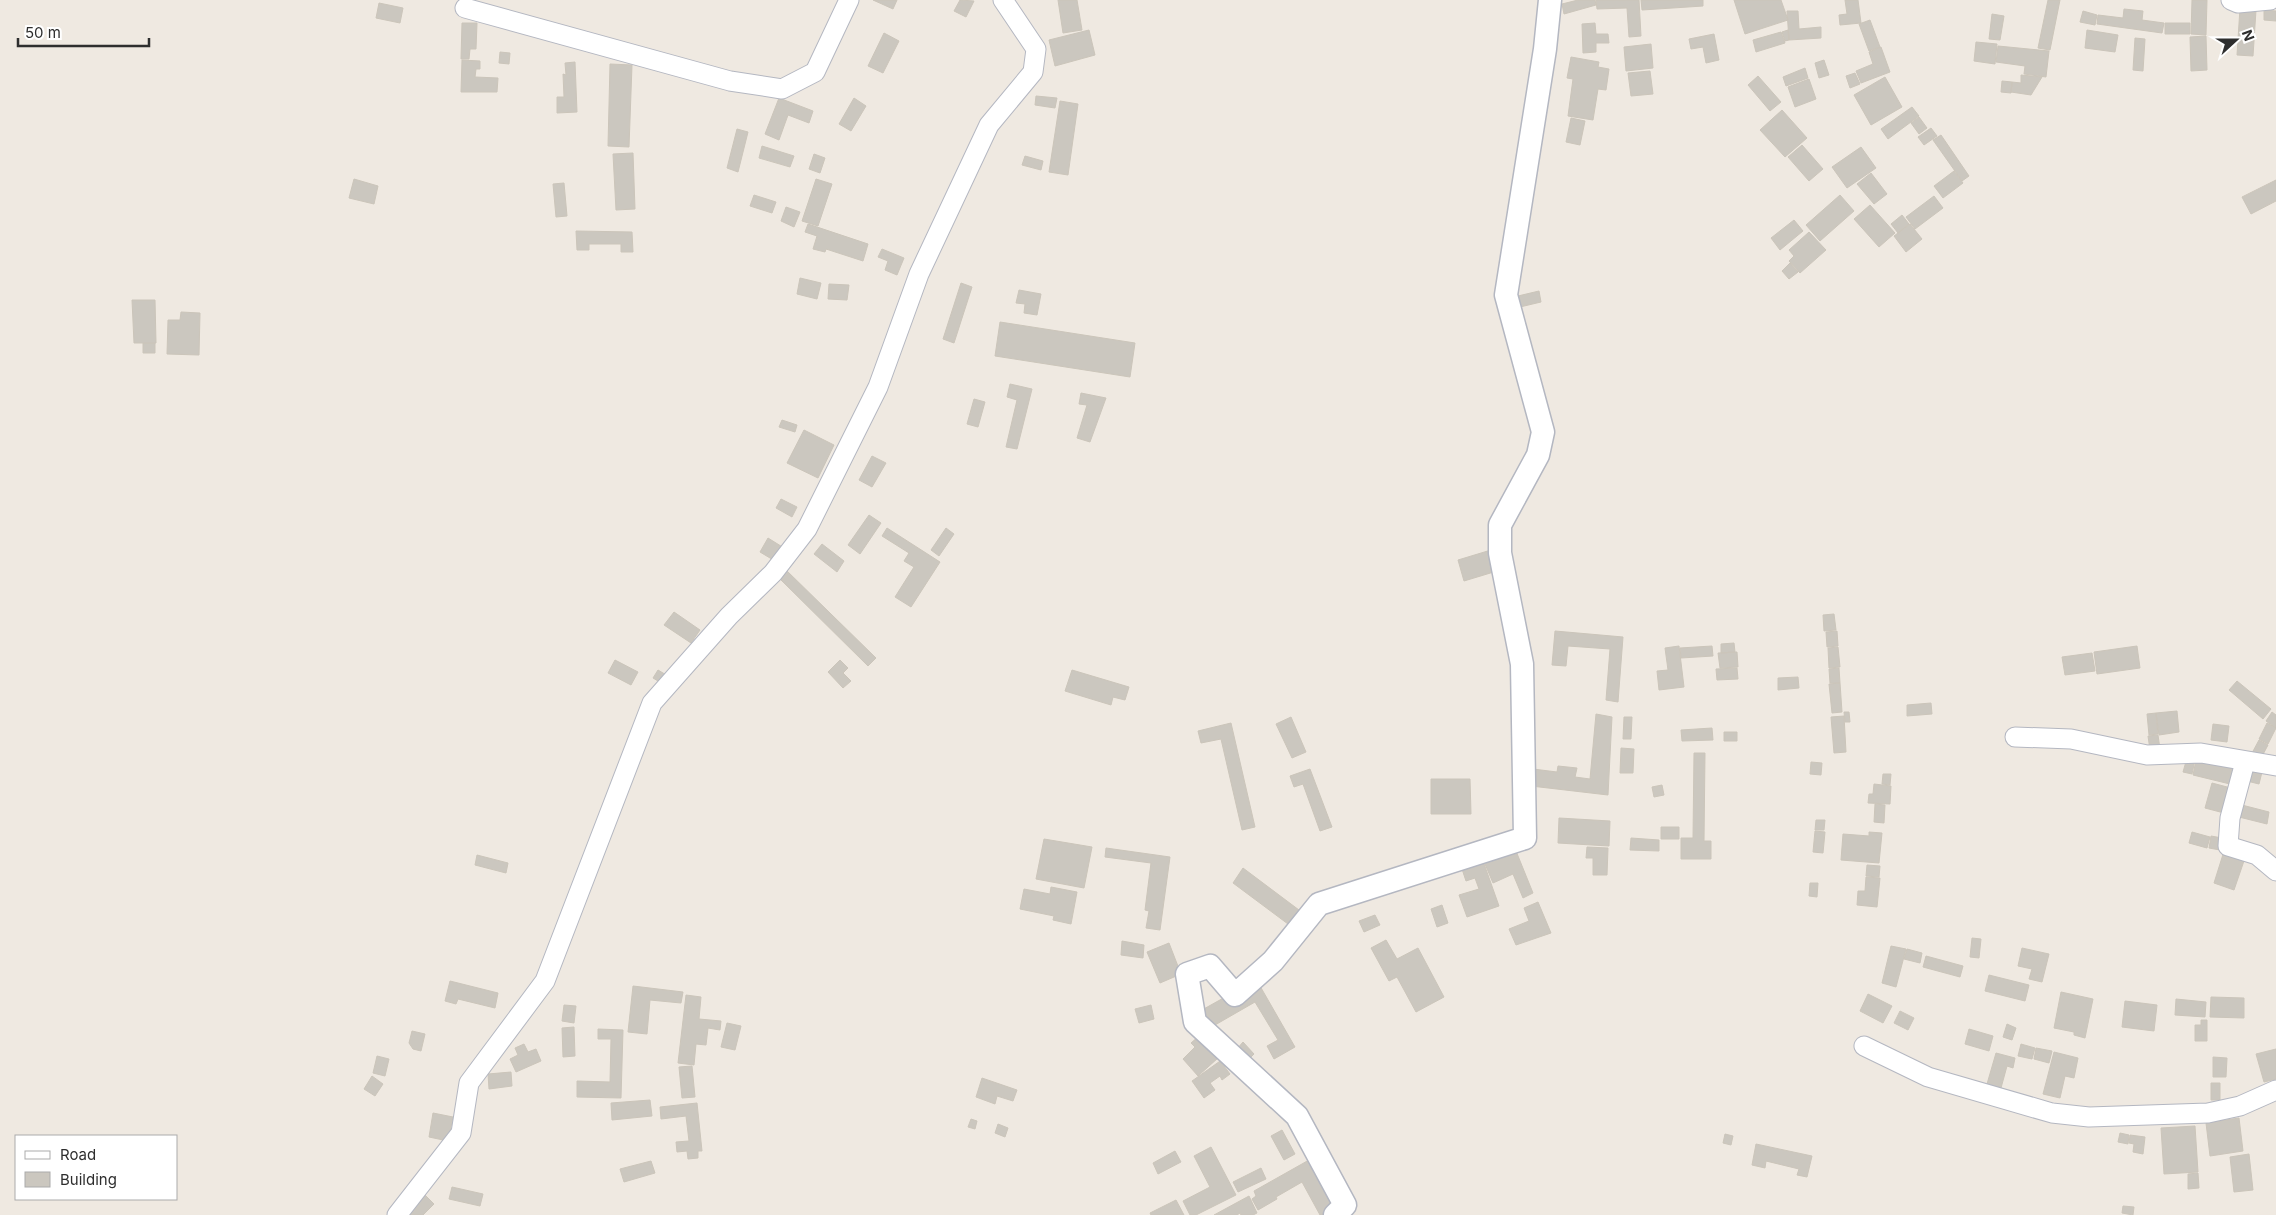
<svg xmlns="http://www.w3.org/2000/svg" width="2276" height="1215" viewBox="0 0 2276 1215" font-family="Inter,sans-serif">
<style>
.building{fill:#cbc7bf;stroke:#cbc5ba}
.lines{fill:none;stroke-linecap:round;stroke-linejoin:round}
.minor-casing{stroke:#b4b7c1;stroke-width:21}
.tertiary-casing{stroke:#b4b7c1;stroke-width:25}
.minor{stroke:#fff;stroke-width:19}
.tertiary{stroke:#fff;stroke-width:22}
</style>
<rect width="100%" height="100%" fill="#efe9e1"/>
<path class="building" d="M873 0H897L893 9Z
M960 0 974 1 966 17 954 11Z
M1058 0H1077L1082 30 1063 33Z
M1578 0H1595L1596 5 1564 14 1562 4Z
M1596 0H1639L1641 36 1629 37 1627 8 1597 9Z
M1641 0H1703V6L1642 10Z
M1734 0H1781L1788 20 1745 34Z
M1845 0H1858L1861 23 1840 25 1839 15 1847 14Z
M2048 0H2060L2050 50 2038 48Z
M2192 0H2207L2206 35 2191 34Z
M379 3 403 8 400 23 376 18Z
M2240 8 2256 10 2253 56 2237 55Z
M2124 9 2143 11 2142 20 2164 23 2162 33 2097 24 2098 15 2123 18Z
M2264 10 2276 11V21L2264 20Z
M1787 11H1798L1799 29 1821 27V38L1789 40Z
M2083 11 2097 15 2095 25 2080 22Z
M1992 14 2004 16 2000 40 1989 39Z
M1870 20 1880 47 1869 51 1859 24Z
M462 23H477L476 49H470L469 59H461Z
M1595 23 1596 34H1608L1609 43H1596V52L1583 53 1582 24Z
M2165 23H2190V34H2165Z
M1089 30 1095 55 1055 66 1049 40Z
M1788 30 1789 40 1785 41 1782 32Z
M2087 30 2118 35 2115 52 2085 48Z
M1781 32 1785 43 1756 52 1753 40Z
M884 33 899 41 883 73 868 66Z
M1714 34 1719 60 1706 63 1703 47 1691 49 1689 39Z
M2206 36 2207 70 2191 71 2190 37Z
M2135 38 2145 39 2143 71 2133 70Z
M1976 42 1997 44 1995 64 1974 61Z
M1651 44 1653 68 1626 71 1624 47Z
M1998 46 2049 51 2046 77 2024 74 2025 66 1996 62Z
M1881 47 1890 72 1861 83 1856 71 1873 64 1869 52Z
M500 52 510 53 509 64 499 63Z
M1571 57 1599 62 1598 67 1609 69 1606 90 1598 89 1593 120 1568 116 1573 79 1567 78Z
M462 60 480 61V69H476L475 77 498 78 497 92H461Z
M1824 60 1829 75 1819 78 1815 63Z
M575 62 577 112 557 113V97H564L563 74 566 75 565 63Z
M610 64 632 65 629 147 608 146Z
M1805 68 1808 78 1786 86 1783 77Z
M1650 71 1653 94 1631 96 1628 73Z
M1855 73 1860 84 1850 88 1846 76Z
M2021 75 2042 77 2031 95 2011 92 2012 82 2021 83Z
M1758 76 1781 102 1770 111 1748 85Z
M1885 77 1902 107 1871 125 1854 95Z
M1809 79 1816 99 1795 107 1788 87Z
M2002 81 2012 82 2011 93 2001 92Z
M1036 96 1057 98 1055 108 1035 105Z
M779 98 813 111 809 123 788 115 779 140 765 134Z
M854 98 866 106 851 131 839 124Z
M1060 101 1078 104 1068 175 1049 172Z
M1912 107 1919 116 1888 139 1881 129Z
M1782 110 1807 138 1785 157 1760 130Z
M1919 117 1927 128 1919 134 1911 123Z
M1571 118 1585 121 1580 145 1566 142Z
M1931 128 1937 136 1924 145 1918 137Z
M737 129 748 132 738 172 727 168Z
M1941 135 1969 176 1962 181 1933 140Z
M1802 145 1823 169 1809 181 1788 157Z
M762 146 794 156 790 167 759 158Z
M1861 147 1876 168 1847 188 1832 167Z
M633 153 635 209 616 210 613 154Z
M814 154 825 158 820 173 809 169Z
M1025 156 1043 161 1041 170 1022 165Z
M1954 171 1963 183 1943 198 1934 186Z
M1871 173 1887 194 1874 204 1857 184Z
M354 179 378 186 374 204 349 198Z
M816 179 832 184 818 226 802 221Z
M2276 180V201L2251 214 2242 197Z
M564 183 567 216 556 217 553 184Z
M754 195 776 202 772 213 750 206Z
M1840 195 1854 211 1820 241 1806 225Z
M1934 196 1943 208 1915 229 1906 217Z
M1870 205 1895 233 1879 247 1854 219Z
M786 207 800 212 794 227 781 221Z
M1902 215 1909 224 1898 233 1891 224Z
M1794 220 1803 231 1780 250 1771 238Z
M808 224 868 244 863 261 826 249 825 252 813 249 817 236 805 232Z
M1910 224 1922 239 1906 252 1894 236Z
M576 231 632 232 633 252H621V244H589V250H577Z
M1809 232 1826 250 1800 273 1789 261 1794 256 1789 250Z
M882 249 904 258 897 275 885 270 888 261 878 257Z
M1790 263 1798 272 1789 279 1782 271Z
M800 278 821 283 817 299 797 294Z
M961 283 972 287 954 343 943 339Z
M829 284 849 285 847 300 828 299Z
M1019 290 1041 294 1037 315 1024 313 1025 304 1016 303Z
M1539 291 1541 302 1520 307 1518 296Z
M132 300H155L156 343H134Z
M181 312 200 313 199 355 167 354 168 320H180Z
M1000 322 1135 343 1130 377 995 356Z
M143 343H155V353H143Z
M1010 384 1032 389 1017 449 1006 447 1017 400 1007 397Z
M1081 393 1106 398 1090 442 1077 438 1087 405 1079 404Z
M974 399 985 402 978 427 967 424Z
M782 420 797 425 795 432 779 427Z
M804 430 834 445 818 478 787 463Z
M872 456 886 463 872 487 859 480Z
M781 499 797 507 792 517 776 508Z
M869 515 881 523 860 554 848 545Z
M887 528 940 562 911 607 895 597 914 567 904 561 909 553 882 536Z
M946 528 954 534 939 556 931 550Z
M768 538 784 548 775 561 760 552Z
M822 544 844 561 837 572 814 554Z
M1491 550 1497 571 1464 581 1458 560Z
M785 569 876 658 868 666 778 577Z
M674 612 700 630 691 643 664 625Z
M1834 614 1836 630 1824 631 1823 615Z
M1555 631 1623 637 1618 702 1606 700 1610 649 1568 646 1566 666 1552 665Z
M1837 631 1838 646 1827 647 1826 632Z
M1734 643 1735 652 1721 653V644Z
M1679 646 1684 687 1659 690 1657 671 1668 670 1665 648Z
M1712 646 1713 656 1681 658 1680 648Z
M2137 646 2140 668 2097 674 2094 652Z
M1838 647 1840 667 1829 668 1828 648Z
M1737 652 1738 667 1720 668 1718 653Z
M2092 653 2095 671 2065 675 2062 657Z
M615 660 638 672 631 685 608 673Z
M840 660 848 668 843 673 851 681 843 688 828 672Z
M1737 668 1738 679 1717 680 1716 669Z
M1839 668 1840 683H1830L1829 669Z
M658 670 668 676 663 684 653 678Z
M1072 670 1129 687 1125 700 1113 697 1111 705 1065 691Z
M1798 677 1799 688 1778 690V678Z
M2237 681 2271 709 2263 719 2229 690Z
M1840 683 1842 712 1832 713 1829 684Z
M1931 703 1932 714 1907 716V705Z
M2177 711 2179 732 2159 735 2156 713Z
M1844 712H1849L1850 722H1845Z
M2272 712 2276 715V728L2266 721Z
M2156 713 2158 734 2149 735 2147 714Z
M1596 714 1612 717 1608 795 1531 786 1533 769 1557 772 1558 766 1577 768 1575 777 1590 779Z
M1844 716 1846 752 1834 753 1831 717Z
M1291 717 1306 752 1292 758 1276 724Z
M1624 717H1632L1631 739H1623Z
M1231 723 1255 827 1242 830 1221 739 1201 743 1198 731Z
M2267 723 2276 728 2268 744 2259 739Z
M2213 724 2229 726 2227 742 2211 740Z
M1712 728 1713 740 1682 741 1681 730Z
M1724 732H1737V741H1724Z
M2158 735 2160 749 2150 750 2148 736Z
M2259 740 2268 745 2260 760 2251 755Z
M1621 748 1634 749 1633 773H1620Z
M1694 753H1705L1704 841H1711V859H1681V838H1693Z
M2187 758 2195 760 2192 774 2183 772Z
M2196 760 2234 769 2230 784 2193 775Z
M1811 762 1822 763 1821 775 1810 774Z
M2246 768 2262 772 2259 784 2243 780Z
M1310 769 1332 827 1320 831 1303 784 1294 787 1290 776Z
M1883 774H1891L1890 785 1882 784Z
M1431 779H1470L1471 814H1431Z
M2212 783 2231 788 2224 813 2205 808Z
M1874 784 1891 786 1890 804 1868 803 1869 794H1873Z
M1662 785 1664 795 1654 797 1652 787Z
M1875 804 1885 805 1884 823 1874 822Z
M2238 804 2269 812 2267 824 2235 816Z
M1559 818 1610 821 1609 846 1558 843Z
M1816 820H1825L1824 830H1815Z
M1661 827H1679V839H1661Z
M1815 831 1825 832 1823 853 1813 852Z
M1869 832 1882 833 1879 863 1841 860 1843 834 1869 836Z
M2192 832 2210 837 2207 848 2189 843Z
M2211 836 2222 838 2220 850 2209 848Z
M1631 838 1659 840V851L1630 850Z
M1044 839 1092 847 1084 888 1036 879Z
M1587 847 1608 848 1607 875H1593V858H1586Z
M1106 848 1170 857 1160 930 1146 928 1149 911 1145 910 1151 863 1105 857Z
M2225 848 2246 855 2234 890 2214 883Z
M1516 851 1533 893 1523 898 1513 874 1493 883 1485 864Z
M477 855 508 863 506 873 475 865Z
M1482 858 1499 906 1467 917 1459 895 1479 889 1475 878 1466 881 1461 866Z
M1867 865 1880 866 1879 877 1866 876Z
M1243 868 1299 910 1288 924 1233 883Z
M1866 877 1880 878 1877 907 1857 905 1858 891H1865Z
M1810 883H1818L1817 897 1809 896Z
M1051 887 1077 892 1071 924 1053 920 1054 916 1020 909 1024 889 1050 894Z
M1538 902 1551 933 1516 945 1509 929 1529 921 1524 908Z
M1442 905 1448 923 1437 927 1431 909Z
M1375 915 1380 925 1364 932 1359 921Z
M1972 938 1981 939 1979 958 1970 957Z
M1386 940 1397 959 1418 948 1444 997 1416 1012 1397 977 1389 981 1371 948Z
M1122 941 1144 945 1143 958 1121 955Z
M1169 943 1181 974 1160 983 1147 952Z
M1891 946 1906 949 1896 987 1882 983Z
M2022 948 2049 954 2042 982 2029 979 2032 969 2018 966Z
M1907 949 1922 953 1920 963 1904 959Z
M1926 956 1963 966 1960 977 1923 967Z
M1989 975 2029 985 2025 1001 1985 991Z
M450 981 498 993 495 1008 458 999 456 1004 445 1001Z
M633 986 683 992 681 1003 650 1000 647 1034 628 1032Z
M1260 986 1295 1047 1274 1059 1267 1046 1278 1040 1255 1002 1215 1025 1202 1010 1227 996Z
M2061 992 2093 999 2085 1038 2074 1035V1032L2054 1028Z
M1868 994 1892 1006 1883 1023 1860 1011Z
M686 995 701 997 699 1019 721 1021 720 1030 708 1028 706 1045 696 1044 694 1065 678 1063Z
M2211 997 2244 998V1018L2210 1017Z
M2176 999 2206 1002 2205 1017 2175 1015Z
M2125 1001 2157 1005 2154 1031 2122 1027Z
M564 1005 576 1006 574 1023 562 1021Z
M1151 1005 1154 1019 1139 1023 1135 1009Z
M1900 1011 1914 1018 1908 1030 1894 1023Z
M2201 1020H2207V1041H2195V1025H2201Z
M727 1023 741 1026 735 1050 721 1047Z
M2007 1024 2016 1028 2012 1040 2003 1037Z
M574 1027 575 1056 563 1057 562 1028Z
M598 1029 623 1030 621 1098 577 1097V1081L610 1082 611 1039H598Z
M1969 1029 1993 1036 1989 1051 1965 1044Z
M412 1031 425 1034 421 1051 413 1049 409 1043Z
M1199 1036 1218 1058 1198 1076 1183 1059 1195 1047 1191 1043Z
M1243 1042 1254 1054 1248 1060 1237 1049Z
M524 1044 528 1052 536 1049 541 1061 516 1072 510 1059 518 1055 515 1048Z
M2021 1044 2035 1048 2032 1059 2018 1056Z
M2036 1048 2052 1051 2049 1063 2034 1059Z
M2276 1049V1079L2264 1082 2256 1054Z
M2054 1052 2078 1058 2074 1078 2065 1076 2060 1098 2043 1094Z
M1996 1053 2015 1058 2013 1068 2007 1066 2001 1088 1987 1084Z
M377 1056 389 1059 385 1076 373 1073Z
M2213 1057 2227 1058 2226 1077H2213Z
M1223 1059 1227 1064 1224 1066 1230 1074 1222 1080 1220 1076 1210 1083 1215 1090 1204 1098 1192 1081Z
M692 1066 695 1097 682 1098 679 1067Z
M511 1072 512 1086 489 1089 488 1074Z
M372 1076 383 1084 375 1096 364 1089Z
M982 1078 1017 1090 1013 1101 997 1096 995 1104 976 1097Z
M2211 1083H2220V1100H2211Z
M650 1100 652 1116 612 1120 611 1103Z
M697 1103 702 1151H698V1158L688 1159 687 1151 677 1152 676 1142 689 1141 686 1116 661 1119 660 1107Z
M433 1113 453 1117 448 1141 429 1137Z
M2239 1118 2243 1151 2210 1156 2206 1123Z
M971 1119 977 1121 975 1129 968 1127Z
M998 1124 1008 1128 1005 1137 995 1133Z
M2195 1126 2198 1172 2164 1174 2161 1128Z
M1282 1130 1295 1154 1284 1160 1271 1136Z
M2120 1133 2129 1135 2128 1144 2118 1142Z
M1725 1134 1733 1136 1731 1145 1723 1143Z
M2130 1135 2145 1137 2143 1154 2133 1152 2134 1144 2129 1143Z
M1756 1144 1812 1156 1807 1177 1797 1175 1799 1169 1766 1161 1765 1168 1752 1165Z
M1211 1147 1236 1195 1196 1215H1190L1183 1201 1210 1187 1194 1156Z
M1175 1151 1181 1162 1158 1174 1153 1163Z
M2249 1154 2253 1190 2234 1192 2230 1157Z
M1309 1160 1336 1210 1327 1215H1320L1302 1182 1276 1197 1277 1199 1258 1210 1252 1199 1256 1196 1254 1191Z
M651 1161 655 1173 624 1182 620 1169Z
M1261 1168 1266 1179 1238 1192 1233 1182Z
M2198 1173 2199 1188 2188 1189V1174Z
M452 1187 483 1194 480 1206 449 1199Z
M425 1195 434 1204 423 1215H406Z
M1249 1196 1257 1213 1253 1215H1241L1240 1213 1237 1215H1214Z
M1176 1200 1184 1215H1151L1150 1213Z
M2123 1206 2134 1207 2133 1215 2122 1213Z"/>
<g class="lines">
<defs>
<path id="minor" d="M2231 0 2238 3 2270 0
M465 8 730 81 782 89 815 72 849 0
M2015 737 2071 739 2147 755 2201 753 2276 766
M2245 762 2230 818 2228 846 2257 855 2276 871
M1864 1046 1928 1077 2052 1113 2089 1117 2208 1113 2240 1106 2276 1090
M397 1215 461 1133 469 1083 545 981 652 703 729 616 773 573 807 529 878 387 919 274 989 125 1033 72 1036 49 1003 0"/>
<path id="tertiary" d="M1335 1215 1345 1205 1297 1116 1195 1022 1187 974 1210 966 1235 995 1273 961 1319 904 1525 838 1522 664 1500 553V525L1538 455 1543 432 1506 295 1545 49 1550 0"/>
</defs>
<use href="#minor" class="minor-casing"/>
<use href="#tertiary" class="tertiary-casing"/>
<use href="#minor" class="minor"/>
<use href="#tertiary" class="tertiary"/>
</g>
<rect x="15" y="1135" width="162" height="65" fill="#ffffff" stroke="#ababab"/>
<rect x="25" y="1151" width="25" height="8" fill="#ffffff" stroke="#ababab"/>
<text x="60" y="1160" font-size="15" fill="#2e2e2e">Road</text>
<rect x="25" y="1172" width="25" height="15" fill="#cbc7bf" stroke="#ababab"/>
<text x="60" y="1185" font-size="15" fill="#2e2e2e">Building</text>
<g transform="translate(2236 40) rotate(69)" stroke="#ffffff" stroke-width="4" paint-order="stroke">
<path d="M0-4L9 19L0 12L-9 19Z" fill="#2e2e2e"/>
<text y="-8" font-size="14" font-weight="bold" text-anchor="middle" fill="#2e2e2e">N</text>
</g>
<path d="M18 38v8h131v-8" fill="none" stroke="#2e2e2e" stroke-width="2.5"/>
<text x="25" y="38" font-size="15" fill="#2e2e2e" stroke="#ffffff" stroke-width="4" paint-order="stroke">50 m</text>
</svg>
